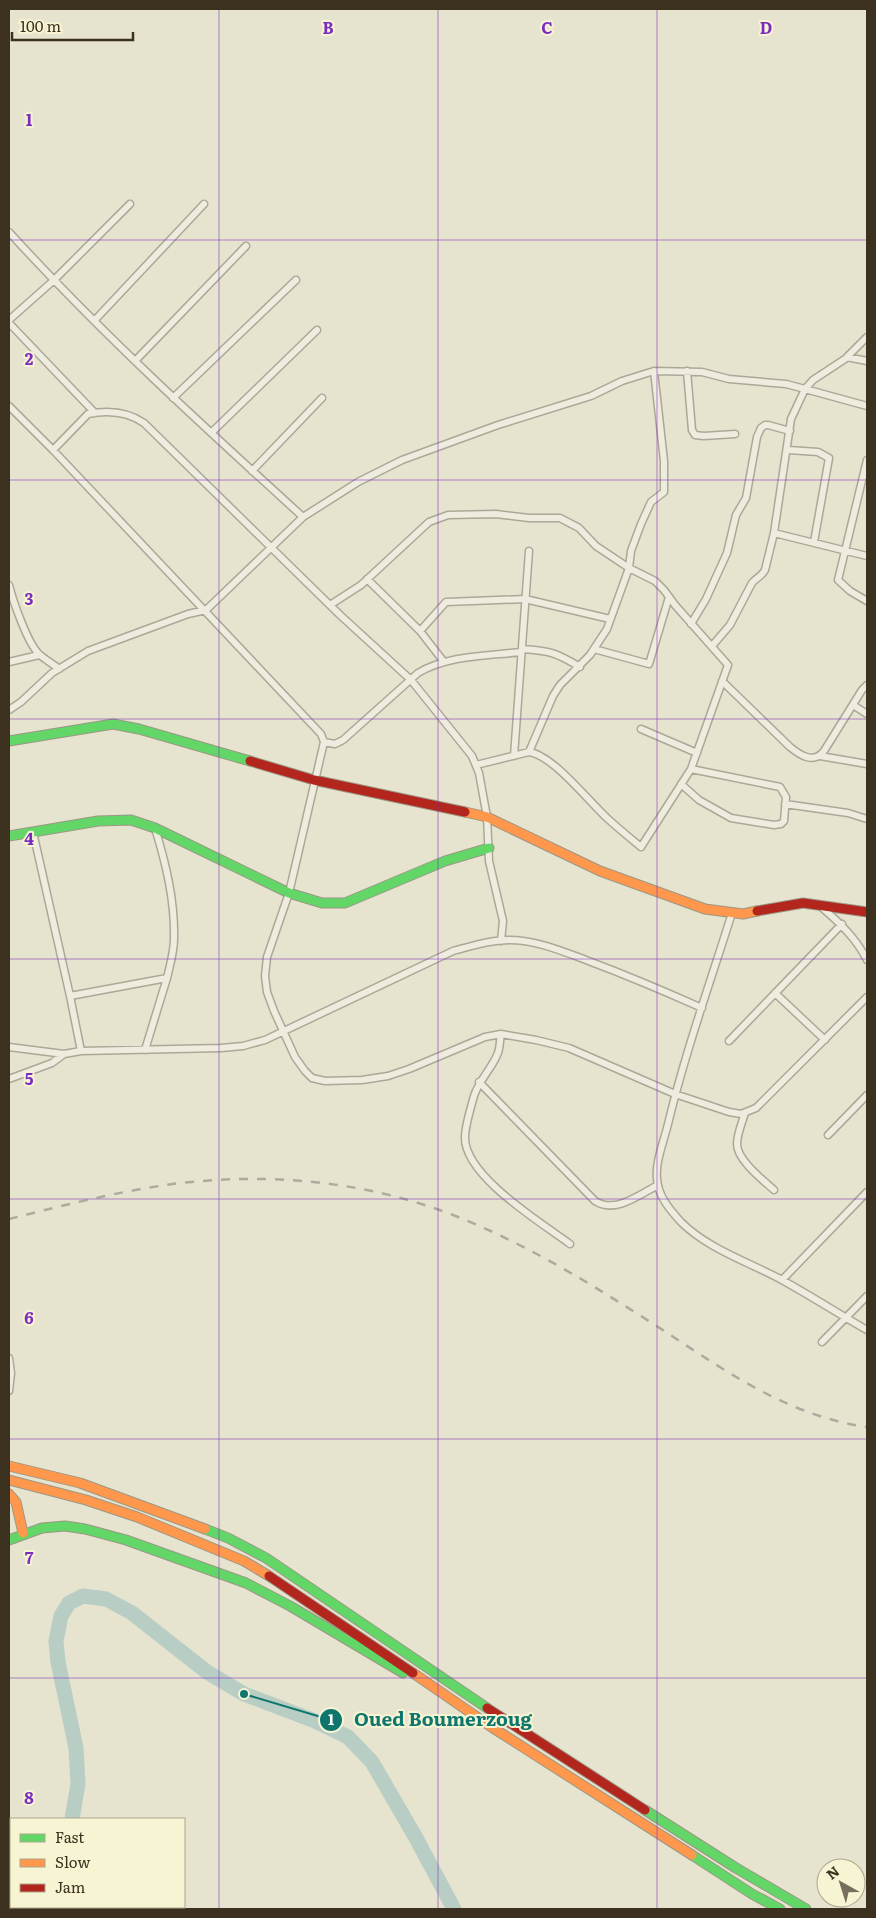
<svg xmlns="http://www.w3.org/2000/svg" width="876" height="1918" viewBox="0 0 876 1918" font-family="Literata,serif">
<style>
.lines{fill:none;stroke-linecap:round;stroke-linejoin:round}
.river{stroke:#b8cdc4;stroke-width:15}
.street-casing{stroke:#aba897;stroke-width:9}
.fast-casing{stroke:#9b9786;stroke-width:11}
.slow-casing{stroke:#9b9786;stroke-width:11}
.jam-casing{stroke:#9b9786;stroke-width:11}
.street{stroke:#eeecdf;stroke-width:6}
.fast{stroke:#63d668;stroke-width:9}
.slow{stroke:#ff974d;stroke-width:9}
.jam{stroke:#b3261e;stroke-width:9}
.rail{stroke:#adaba0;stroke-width:2.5;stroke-dasharray:9 9;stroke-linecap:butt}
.grid{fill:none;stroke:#7b2cbf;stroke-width:1;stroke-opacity:0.55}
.grid-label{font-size:16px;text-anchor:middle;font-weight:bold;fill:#7b2cbf;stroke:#f7f4d3;stroke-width:4;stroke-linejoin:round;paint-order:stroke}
.leader{fill:none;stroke:#0f766e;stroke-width:2}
.callout-dot{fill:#0f766e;stroke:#f7f4d3;stroke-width:2}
.mark-label{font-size:15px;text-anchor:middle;font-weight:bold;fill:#fff}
.callout-label{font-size:19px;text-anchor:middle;font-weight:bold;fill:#0f766e;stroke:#f7f4d3;stroke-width:4;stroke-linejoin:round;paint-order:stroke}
</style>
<rect width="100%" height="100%" fill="#e6e3ce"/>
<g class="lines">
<path class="river" d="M72 1819 78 1784 76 1748 58 1662 56 1641 61 1616 69 1603 83 1596 106 1599 132 1613 207 1672 244 1694 315 1721 348 1737 372 1762 416 1838 454 1909
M84 1907 85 1909"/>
<defs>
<path id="street" d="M9 232C101 333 202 425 303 517
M9 320 53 281 130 204
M94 321 204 204
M9 323 95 413
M847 357 867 361
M135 361 246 246
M687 371 692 430 695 435 704 436 735 434
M173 398 296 280
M9 406 53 450 321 734 324 742 289 893 267 957 265 976 267 992 274 1011 295 1057 305 1071 312 1078 325 1081 362 1080 388 1076 409 1069 485 1037 501 1034 536 1040 569 1048 675 1094 729 1112 741 1114 756 1108 867 997
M211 433 317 330
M53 450 88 414C108 410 128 412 144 423L340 615 411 680 472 756 479 773 487 817 489 861 503 921 501 941
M788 450 818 452 829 458 814 542
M867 460 838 580 850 591 867 601
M252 471 322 398
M774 533 867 556
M367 579 420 631 444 662
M9 585C13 601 28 645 40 655 46 660 53 664 59 669
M330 605 361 585 429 522 448 515 496 514 529 518H560L579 528 596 546 629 568 631 551 641 524 651 502 664 492V461L654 371
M691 624 706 599 727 553 736 515 746 498 757 437 761 428 765 425H768L790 431
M420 631 446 602 525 599 610 619
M712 646 730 625 752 583C756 578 762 576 765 570L774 533 791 419 805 389 867 406
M522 649C550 651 555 652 580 667
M594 649 649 664 669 597
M9 662 39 655
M722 681 790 747C801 756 814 764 824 751L862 690 867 685
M853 705 867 714
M9 710 21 702 52 673 88 651 188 614 206 610 303 517 358 482 402 460 498 425 591 396 622 381 654 371 702 372 729 379 786 384 805 389 813 380 845 359 867 337
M641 729 697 753
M324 742 335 744 343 740 418 673C448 655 487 656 521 652
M514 756 529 551
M820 756 867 764
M476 765 529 752C553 755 589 802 608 819 619 829 630 838 641 847L691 769 728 665 675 605 664 590 655 581 629 568 607 629 590 655 560 685 553 696 529 752
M681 784 699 800 731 818 774 825 781 824 784 821 786 797 780 787 691 769
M785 804 848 813 867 819
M820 906C839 922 856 938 867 960
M732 913C710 983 685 1053 668 1124 664 1141 655 1162 657 1179 658 1196 670 1210 681 1222 708 1249 749 1262 782 1280 811 1296 839 1314 867 1330
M775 993 825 1040
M70 996 167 978C170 965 174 952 174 939 175 901 166 864 155 828
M501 1034C500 1039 500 1044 499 1049 497 1063 479 1079 474 1096 471 1107 465 1126 465 1137 464 1176 542 1223 570 1244
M729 1041 842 924
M9 1047 64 1054 81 1051 70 996 33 832
M145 1050 167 978
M81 1051 221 1048 243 1046 265 1040 453 951C472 946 490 940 509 940 536 940 562 951 586 960 626 975 664 991 702 1008
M9 1079 52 1063 64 1054
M479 1082 595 1201C615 1214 639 1195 658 1185
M745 1113C742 1123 737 1134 737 1144 737 1160 763 1180 774 1190
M828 1135 867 1095
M782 1280 867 1192
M822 1342 867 1296
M9 1358 11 1373 9 1391"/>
<path id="fast" d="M9 741 113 724 139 729 250 761
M9 836 98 821 131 820 155 828 289 893 322 903H345L445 861 489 848
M205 1529 228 1538 266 1558 487 1708
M9 1540 42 1528 65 1526 85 1529 126 1540 246 1583 290 1606 403 1673
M645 1810 736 1868 806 1909
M692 1855 752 1894 780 1909"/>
<path id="slow" d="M465 812 487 817 600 871 705 909 743 914 757 911
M9 1466 80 1483 205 1529
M9 1480 86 1500 137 1517 244 1561 269 1576
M9 1494 16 1502 23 1533
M413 1673 493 1728 692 1855"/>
<path id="jam" d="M250 761 314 780 465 812
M757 911 803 903 867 912
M269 1576 413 1673
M487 1708 645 1810"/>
</defs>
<use href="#street" class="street-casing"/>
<use href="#fast" class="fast-casing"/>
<use href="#slow" class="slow-casing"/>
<use href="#jam" class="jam-casing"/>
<use href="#street" class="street"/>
<use href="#fast" class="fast"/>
<use href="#slow" class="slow"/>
<use href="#jam" class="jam"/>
<path class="rail" d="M9 1219C65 1205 123 1190 181 1183 269 1173 361 1181 445 1212 512 1237 573 1273 633 1311 709 1358 776 1414 867 1427"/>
</g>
<path class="grid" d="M219 9V1909M438 9V1909M657 9V1909M9 240H867M9 480H867M9 719H867M9 959H867M9 1199H867M9 1439H867M9 1678H867"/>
<g class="grid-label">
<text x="328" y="34">B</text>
<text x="547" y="34">C</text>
<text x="766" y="34">D</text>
<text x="29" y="126">1</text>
<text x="29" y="365">2</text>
<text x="29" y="605">3</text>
<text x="29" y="845">4</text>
<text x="29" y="1085">5</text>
<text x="29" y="1324">6</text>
<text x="29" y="1564">7</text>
<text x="29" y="1804">8</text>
</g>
<path class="leader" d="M244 1694L331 1720"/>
<g class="callout-dot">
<circle cx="244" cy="1694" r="5"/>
<circle cx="331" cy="1720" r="12"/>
</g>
<g class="mark-label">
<text x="331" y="1725">1</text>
</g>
<g class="callout-label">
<text x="443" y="1726">Oued Boumerzoug</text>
</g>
<rect width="876" height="1918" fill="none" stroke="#3b311e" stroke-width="20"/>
<rect x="10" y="1818" width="175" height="90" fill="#f7f4d3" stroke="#aca68b"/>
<rect x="20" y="1834" width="25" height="8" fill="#63d668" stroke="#aca68b"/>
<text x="55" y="1843" font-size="15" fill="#3b311e">Fast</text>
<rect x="20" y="1859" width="25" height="8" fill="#ff974d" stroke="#aca68b"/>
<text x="55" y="1868" font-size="15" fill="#3b311e">Slow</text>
<rect x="20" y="1884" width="25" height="8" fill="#b3261e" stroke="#aca68b"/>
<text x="55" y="1893" font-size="15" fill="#3b311e">Jam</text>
<g transform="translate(841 1883) rotate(321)"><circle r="24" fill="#f7f4d3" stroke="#aca68b"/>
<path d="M0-4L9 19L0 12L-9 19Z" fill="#776f5c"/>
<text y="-8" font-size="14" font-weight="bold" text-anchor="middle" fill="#3b311e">N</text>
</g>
<path d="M12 32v8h121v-8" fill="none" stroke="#3b311e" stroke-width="2.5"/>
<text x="20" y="32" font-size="15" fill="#3b311e" stroke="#f7f4d3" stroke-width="4" paint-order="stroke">100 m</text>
</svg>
